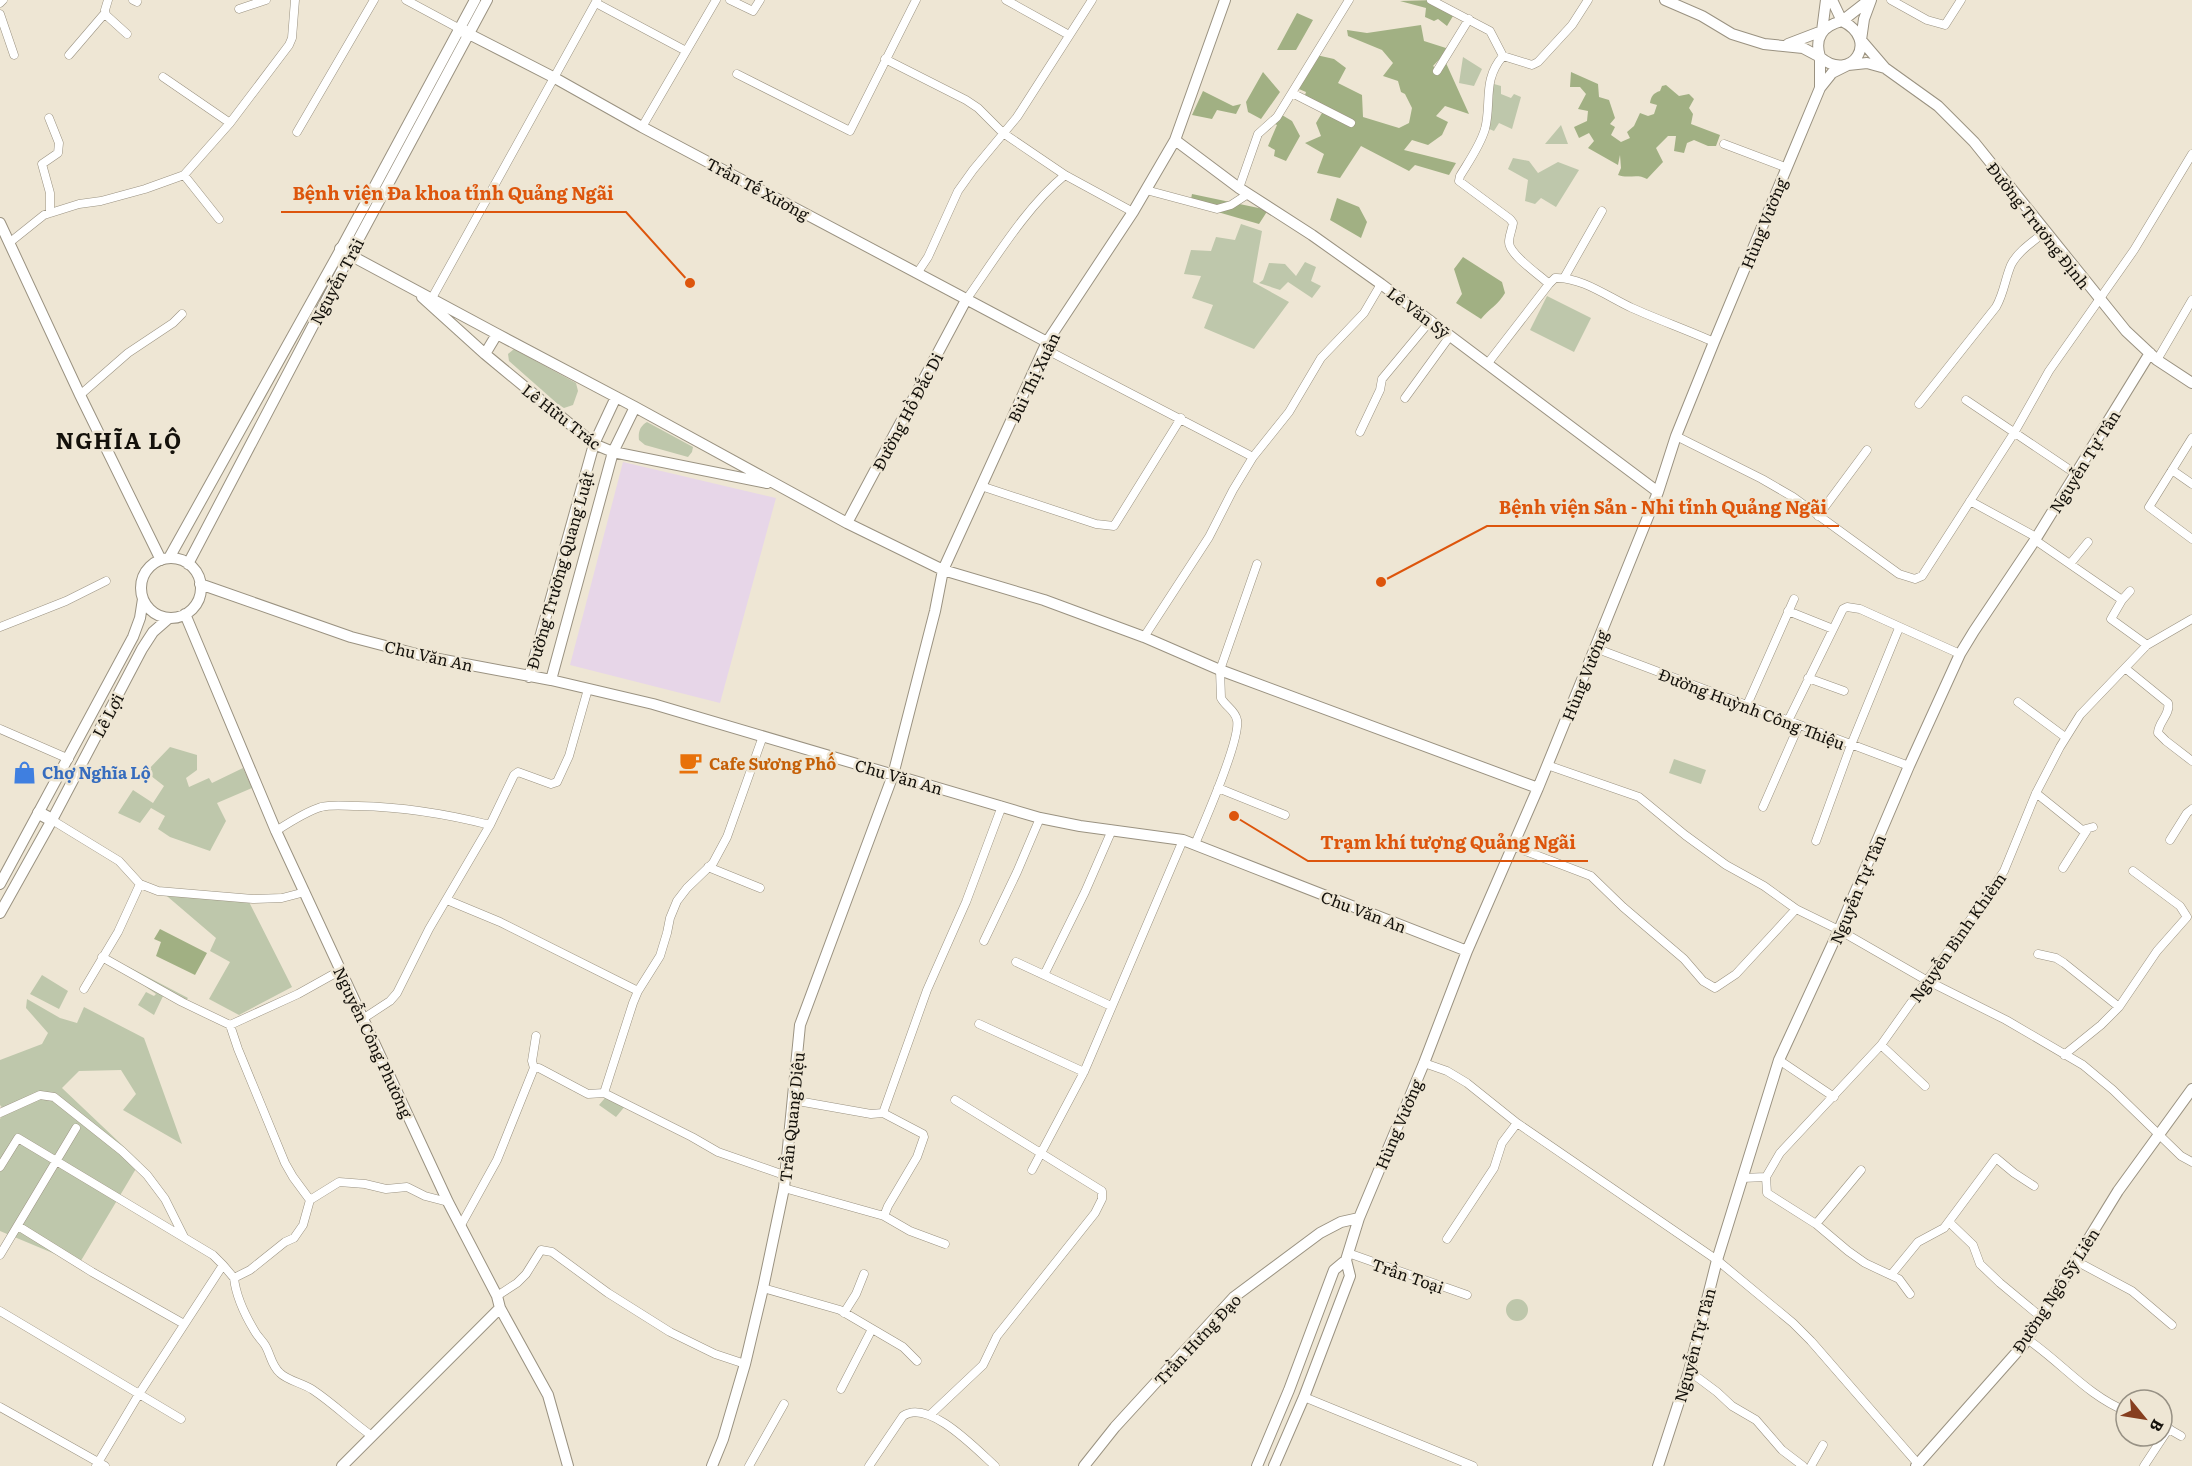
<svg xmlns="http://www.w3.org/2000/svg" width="2192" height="1466" viewBox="0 0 2192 1466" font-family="Literata,serif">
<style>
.education{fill:#e7d6e8}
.green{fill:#bec7ab}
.forest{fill:#a1b083}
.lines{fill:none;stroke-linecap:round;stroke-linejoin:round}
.street-casing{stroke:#9a9281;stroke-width:9}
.secondary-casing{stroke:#9a9281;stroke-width:12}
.primary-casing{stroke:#9a9281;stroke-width:14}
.street{stroke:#fff;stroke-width:8}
.secondary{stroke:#fff;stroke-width:10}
.primary{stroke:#fff;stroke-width:12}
.labels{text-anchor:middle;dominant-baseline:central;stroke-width:5;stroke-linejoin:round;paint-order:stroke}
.street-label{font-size:16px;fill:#14110b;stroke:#eee6d4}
.food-label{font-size:16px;font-weight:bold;fill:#c56008;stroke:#eee6d4;text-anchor:start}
.shop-label{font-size:16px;font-weight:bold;fill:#366cbe;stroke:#eee6d4;text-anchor:start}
.district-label{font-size:22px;font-weight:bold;letter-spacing:1.5px;fill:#14110b;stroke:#eee6d4}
.leader{fill:none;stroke:#dd550c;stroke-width:2}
.callout-dot{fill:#dd550c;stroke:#eee6d4;stroke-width:2}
.callout-label{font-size:18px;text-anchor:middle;font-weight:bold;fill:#dd550c;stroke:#eee6d4;stroke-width:5;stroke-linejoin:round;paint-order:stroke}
</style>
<rect width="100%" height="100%" fill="#eee6d4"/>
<path class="education" d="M623 462 776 498 720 703 570 665Z"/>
<path class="green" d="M1463 57 1482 69 1474 86 1459 83Z
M1487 82 1501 86V94L1511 98 1514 94 1521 97 1512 129 1499 123 1494 131 1485 127Z
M1561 125 1568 144H1545Z
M1513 158 1529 161 1538 173 1558 162 1579 170 1556 207 1541 198 1535 204 1525 201 1528 180 1508 169Z
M1241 224 1262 231 1253 282 1289 302 1254 349 1204 328 1213 305 1192 298 1201 276 1184 274 1191 250 1211 251 1216 237 1235 240Z
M1305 262 1316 267 1311 281 1321 286 1312 298 1288 282 1280 290 1259 283 1263 280 1269 263 1285 264 1296 276Z
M1547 296 1591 318 1574 352 1530 330Z
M514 349 576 383 578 391 573 405 564 408 560 406 509 361 508 354Z
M647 422 693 447 692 452 688 457 645 445 639 440C638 432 640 426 647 422Z
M170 747 197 755V770L186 778 189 787 209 778 212 783 243 768 252 788 217 803 226 821 210 851 170 837 158 829 165 816 151 808 140 823 118 813 133 790 153 803 164 786 146 772Z
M1674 759 1706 770 1701 784 1669 773Z
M161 891 247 898 292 987 239 1015 209 999 230 962 210 951 216 938Z
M127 966 188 998 184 1003 164 994 154 1015 138 1005 146 992 154 996 156 994 125 972Z
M42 975 68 991 59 1009 30 994Z
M27 999 60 1018 77 1023 84 1007 144 1038 182 1144 123 1110 136 1094 121 1070 79 1071 62 1088 140 1162 79 1264 0 1231V1119L5 1111 0 1105V1060L42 1044 48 1033 26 1008Z
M610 1092 626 1105 616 1117 599 1105Z
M1506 1310a11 11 0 1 1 22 0a11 11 0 1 1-22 0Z"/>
<path class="forest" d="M1435 0 1456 11 1447 26 1438 19 1434 21 1425 17 1426 8 1400 1Z
M1297 13 1313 20 1296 50H1277Z
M1421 25 1424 41 1449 49 1433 66 1439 71 1446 63 1469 114 1445 106 1436 116 1448 122 1442 135 1428 145 1412 140 1404 150 1456 163 1449 175 1415 165 1409 171 1361 146 1340 178 1317 173 1324 154 1305 143 1321 136 1316 123 1322 113 1303 101 1306 92 1294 87 1312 54 1334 59 1346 68 1338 83 1362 95 1363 117 1399 128 1409 123 1412 108 1405 94 1401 92 1398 81 1383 76 1393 63 1382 50 1348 36 1347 30 1367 33Z
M1263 72 1280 92 1261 119 1248 112 1246 102Z
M1571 72 1598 84 1599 97 1609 100 1615 118 1610 124 1615 127 1611 135 1621 142 1630 138 1627 132 1634 126 1640 113 1648 116 1654 114 1657 105 1650 103C1651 97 1653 93 1660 91L1662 86 1666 85 1679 96 1689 94 1694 99 1689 108 1693 114 1691 124 1720 135 1716 146H1708L1694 140 1687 143 1684 153 1674 151 1676 136H1668L1656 148 1663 162 1647 179C1637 173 1629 179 1618 175L1621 168 1620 155 1618 165 1588 148 1594 141 1589 133 1579 138 1574 127 1587 121 1588 111 1578 109 1586 94 1580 87H1570Z
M1203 91 1233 106 1241 104 1236 114 1217 110 1212 119 1192 115Z
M1277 112 1292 121 1300 136 1286 161 1274 156 1275 150 1268 146 1277 125 1270 121Z
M1192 194 1268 210 1259 224 1190 204Z
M1337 198 1359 207 1367 222 1361 238 1330 220Z
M1463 257 1502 282 1505 293C1499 304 1489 309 1481 319L1456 303 1462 294 1454 269Z
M160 929 207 953 195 975 156 956 161 942 154 939Z"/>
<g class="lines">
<defs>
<path id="street" d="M108 0 105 10 106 15 127 34
M133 0 137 2
M406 0 460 29
M730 0 753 11 760 0
M1006 0 1069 35
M1431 0 1490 31 1503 56
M1588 0 1572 25 1538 62 1532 65 1503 56C1482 80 1492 103 1485 129 1480 146 1469 161 1460 176L1459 181 1510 219 1513 223C1512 230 1509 236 1509 242 1509 255 1540 275 1549 284L1555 278C1582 277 1608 297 1632 308 1659 320 1687 330 1714 342
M1891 0 1927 20 1945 25 1961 0
M0 3 3 0
M596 3 686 51
M239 9 266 0
M0 14 14 55
M69 55 105 13
M885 59 966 100 978 108 1003 133 1065 175 1133 212
M1437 71 1469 19
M737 74 850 131 916 0
M163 77 230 123
M1292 93 1351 123
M49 118 59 143 58 153 42 164 50 193V213
M642 127 716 0
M297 132 374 0
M1724 144 1785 167
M184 175 219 219
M1239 188 1258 134 1277 117 1349 0
M1146 190 1217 209 1231 205 1248 194
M9 243 44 215 79 204 101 201 145 189 184 175 230 123 289 45 292 38 295 0
M918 272 928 257 958 191 973 170 1017 117 1092 0
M1564 278 1602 211
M432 298 597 0
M966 300C995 259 1026 207 1065 175
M1045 349 1253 457
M2157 360 2192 300
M1488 363 1549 284
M80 395 128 353 173 323 182 314
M1405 398 1450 336
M1966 400 2076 474
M1919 404 1996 307C2004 293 2005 279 2011 265 2018 251 2034 241 2046 231
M1360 432 1380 390 1382 379 1431 320
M1676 436 1762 479 1793 497 1899 574 1915 579 1922 576 2014 433 2049 371 2134 250 2192 154
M2192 438 2149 507 2192 539
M2172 470 2192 484
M981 486 1096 524 1114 526 1181 418
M1970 501 2036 537
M1818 516 1867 450
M2035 540 2122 600 2111 619 2147 645
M2070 564 2088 542
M2122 600 2130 591
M1788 611 1833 629
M0 627 66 601 106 581
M1144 637 1209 537 1233 490 1253 457 1289 412 1321 358 1364 313 1381 284
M1595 648 1909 766
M2125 668 2168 703C2171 714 2158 722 2158 733L2166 741 2192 761
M1808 678 1844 691
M2018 702 2065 737
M1747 705 1794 599
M1788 721 1843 609 1847 607 1860 609 1960 654
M0 729 69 759
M1547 765 1639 797 1685 835 1726 865 1764 886 1796 909 1839 930 1926 980 2006 1020 2083 1065 2113 1090 2181 1156 2192 1162
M1218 788 1285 815
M2036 793 2082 830 2093 827
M1763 807 1799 725
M52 820 119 861 140 884 158 891 253 899 282 898 305 892
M276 831C290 822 305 812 321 807 333 804 346 806 358 806 403 807 447 814 490 825
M2170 840 2187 813 2192 809
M1816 841 1851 745 1899 628
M1195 844C1204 823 1241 739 1237 720 1235 710 1226 707 1221 698L1220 670 1257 564
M1512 846 1591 876 1623 907 1684 959 1703 981 1715 988 1736 974 1796 909
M708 867 760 888
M2063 868 2087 830
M447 900 500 922 638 991
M984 941 1017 872 1040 818
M2038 954 2056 958 2064 963 2119 1007
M102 957 182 1002 230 1025 298 994 341 970
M1016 962 1111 1006
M1044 975 1085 892 1112 830
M84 989 118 932 140 884
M364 1018 390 1001 397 993 429 929 490 825 514 775 518 772 551 784 557 782 569 756 588 689
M979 1024 1084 1072
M230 1025 238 1049 285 1163 293 1177 310 1200
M1881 1045 1925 1086
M2064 1055 2101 1025 2119 1007 2157 951 2187 917 2180 906 2133 871
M1779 1060 1834 1097
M1424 1063 1447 1071 1467 1083 1517 1123 1717 1260 1793 1323 1811 1341 1918 1464
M534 1068 532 1061 536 1036
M604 1093 692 1137 718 1152 784 1175
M792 1100 871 1114 883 1113 927 990 966 902 1002 806
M0 1113 40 1095 54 1097 122 1151 147 1175 165 1199 184 1237
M883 1113 923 1134 924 1137 917 1157 888 1206 884 1216
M0 1167 18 1138 213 1255 223 1265 139 1394 96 1466
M1032 1170 1084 1072 1183 840
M1766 1177 1767 1193 1816 1224 1848 1251 1865 1263 1899 1279 1910 1294
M1742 1178 1766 1177 1780 1153 1881 1045 1987 896 2004 871 2036 793 2060 747 2080 715 2147 645 2192 619
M784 1188 884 1216 910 1231 945 1244
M1949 1222 1973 1245 1980 1264 2000 1283 2041 1317
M1816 1224 1861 1170
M461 1225 497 1160 534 1068H539L588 1094 604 1093 633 1003 638 991 660 956 667 933 670 918 677 901 687 888 713 863 727 837 763 736
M18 1226 92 1272 184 1324
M1447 1239 1494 1168 1502 1143 1517 1123
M1348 1253 1467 1295
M0 1255 76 1128
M2076 1261 2132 1291 2172 1325
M223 1265 234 1278 250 1270 285 1242 294 1238 303 1225 310 1200 339 1182 365 1184 386 1189 407 1187 425 1196 448 1202
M1891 1275 1918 1242 1944 1228 1996 1158 2014 1173 2034 1186
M234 1278C236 1296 245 1315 254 1330 257 1336 262 1340 265 1345 271 1355 271 1365 280 1373 288 1381 303 1383 313 1390 334 1404 352 1422 372 1436
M763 1288 840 1310 903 1347 917 1361
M497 1296 517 1283 526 1274 541 1250 552 1252 608 1293 670 1332 715 1354 745 1364
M0 1311 181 1419
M844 1313 856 1294 864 1274
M2027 1339C2061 1362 2088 1396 2126 1411
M1689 1371 1717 1392 1732 1406 1756 1420 1782 1450 1803 1466
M841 1389 872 1329
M1304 1397 1473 1466
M0 1407 105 1466
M931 1414 983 1365 997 1336 1095 1213 1102 1199V1191L955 1100
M2162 1425 2181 1436
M749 1466 784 1404
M869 1466 903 1416C928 1398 976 1449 995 1466
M1811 1466 1823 1445
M2144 1466 2169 1428"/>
<path id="secondary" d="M1665 0 1702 16 1732 34 1764 44 1803 48 1820 57V88
M1832 0 1842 21 1869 0
M1871 0 1864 19 1861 40 1885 68 1938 106 1974 142 2126 331 2157 360 2192 383
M1842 21C1881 40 1851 84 1820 57 1814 37 1823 26 1842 21Z
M469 34 553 77 642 127 1047 342
M1788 44 1822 31 1826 0
M1175 140 1239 188 1312 235 1381 284 1658 492
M0 223 80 395 161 560
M350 255 497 334 635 407 847 523 943 570 1044 600 1144 637 1220 670 1538 788
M422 297 485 354 594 444 613 452 767 483
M485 354 497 334
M847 523 966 300
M169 558 341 249 475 0
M141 588a30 30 0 1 1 60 0a30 30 0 1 1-60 0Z
M188 564 350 255 487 0
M200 584 351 637 428 657 551 680 653 704 1040 818 1080 826 1183 840 1467 951
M185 614 276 831 448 1202 497 1296 500 1308 548 1395 568 1466
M529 677 594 444 616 397
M551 680 613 452 635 407
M0 884 133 637 140 618 143 599
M0 913 52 820 142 649 153 632 169 618
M342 1466 500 1308
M712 1466 723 1439 745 1364 763 1288 784 1188 800 1025 893 775 935 611 943 570 1047 342 1133 212 1175 140 1225 0
M1084 1466 1115 1427 1234 1297 1320 1233 1341 1222 1359 1218
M1257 1466 1289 1390 1334 1270 1346 1260
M1274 1466 1304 1397 1350 1276 1346 1260 1359 1218 1424 1063 1467 951 1538 788 1595 648 1658 492 1676 436 1714 342 1820 88 1832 73 1848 65 1867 63 1885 68
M1658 1466 1689 1371 1717 1260 1779 1060 1839 930 1909 766 1960 654 1974 631 2035 540 2150 353
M1916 1466 2024 1344 2118 1191 2192 1089"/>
<path id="primary" d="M460 29 469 34
M341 249 350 255
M39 813 52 820"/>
</defs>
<use href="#street" class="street-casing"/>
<use href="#secondary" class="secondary-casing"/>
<use href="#primary" class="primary-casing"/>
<use href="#street" class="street"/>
<use href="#secondary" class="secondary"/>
<use href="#primary" class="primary"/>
</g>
<defs>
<symbol id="cafe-bare" viewBox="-9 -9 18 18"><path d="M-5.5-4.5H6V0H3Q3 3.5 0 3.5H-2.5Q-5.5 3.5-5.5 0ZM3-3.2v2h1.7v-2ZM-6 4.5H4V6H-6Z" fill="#e8710a" stroke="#eee6d4" stroke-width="2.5" paint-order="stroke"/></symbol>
<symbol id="shop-bare" viewBox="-9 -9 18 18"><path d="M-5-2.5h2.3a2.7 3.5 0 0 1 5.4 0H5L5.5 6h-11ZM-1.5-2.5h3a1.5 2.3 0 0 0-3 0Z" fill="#3f7fe0" stroke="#eee6d4" stroke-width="2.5" paint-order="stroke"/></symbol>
</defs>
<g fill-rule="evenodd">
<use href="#cafe-bare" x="674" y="746" width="33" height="33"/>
<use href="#shop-bare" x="8" y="756" width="33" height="33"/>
</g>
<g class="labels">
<g class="street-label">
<text transform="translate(758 188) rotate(28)">Trần Tế Xương</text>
<text transform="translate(1763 223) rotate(-68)">Hùng Vương</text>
<text transform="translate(2039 225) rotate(52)">Đường Trương Định</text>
<text transform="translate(336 281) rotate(-62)">Nguyễn Trãi</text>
<text transform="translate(1419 312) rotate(37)">Lê Văn Sỹ</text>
<text transform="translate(1033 377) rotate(-64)">Bùi Thị Xuân</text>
<text transform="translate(907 411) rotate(-62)">Đường Hồ Đắc Di</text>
<text transform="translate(562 416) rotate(38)">Lê Hữu Trác</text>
<text transform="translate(2084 461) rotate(-58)">Nguyễn Tự Tân</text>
<text transform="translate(559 570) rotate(-74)">Đường Trương Quang Luật</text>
<text transform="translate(429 655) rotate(13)">Chu Văn An</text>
<text transform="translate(1584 675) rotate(-68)">Hùng Vương</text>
<text transform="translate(1752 708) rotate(21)">Đường Huỳnh Công Thiệu</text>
<text transform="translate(107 715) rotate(-62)">Lê Lợi</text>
<text transform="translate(899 776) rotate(16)">Chu Văn An</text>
<text transform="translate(1857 889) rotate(-67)">Nguyễn Tự Tân</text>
<text transform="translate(1364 911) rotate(21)">Chu Văn An</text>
<text transform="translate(1957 937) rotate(-55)">Nguyễn Bình Khiêm</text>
<text transform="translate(374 1042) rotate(65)">Nguyễn Công Phương</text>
<text transform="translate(791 1117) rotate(-84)">Trần Quang Diệu</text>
<text transform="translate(1398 1124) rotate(-67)">Hùng Vương</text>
<text transform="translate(1408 1275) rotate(19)">Trần Toại</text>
<text transform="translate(2055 1290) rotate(-57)">Đường Ngô Sỹ Liên</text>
<text transform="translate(1197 1339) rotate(-47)">Trần Hưng Đạo</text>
<text transform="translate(1694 1345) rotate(-75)">Nguyễn Tự Tân</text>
</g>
<g class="food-label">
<text x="709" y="763">Cafe Sương Phố</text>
</g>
<g class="shop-label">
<text x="42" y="772">Chợ Nghĩa Lộ</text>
</g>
<g class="district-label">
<text x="119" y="439">NGHĨA LỘ</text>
</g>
</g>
<path class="leader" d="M690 283L626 212H281M1381 582L1487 526H1839M1234 816L1308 861H1588"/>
<g class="callout-dot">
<circle cx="690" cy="283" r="6"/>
<circle cx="1381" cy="582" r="6"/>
<circle cx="1234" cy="816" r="6"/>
</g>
<g class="callout-label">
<text x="453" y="200">Bệnh viện Đa khoa tỉnh Quảng Ngãi</text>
<text x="1663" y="514">Bệnh viện Sản - Nhi tỉnh Quảng Ngãi</text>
<text x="1448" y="849">Trạm khí tượng Quảng Ngãi</text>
</g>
<g transform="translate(2144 1418) rotate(120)"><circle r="28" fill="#eee6d4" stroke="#979184" stroke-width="1.5"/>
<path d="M0-4.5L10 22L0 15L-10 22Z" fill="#863e1f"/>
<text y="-9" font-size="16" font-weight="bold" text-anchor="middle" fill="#14110b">B</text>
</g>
</svg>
